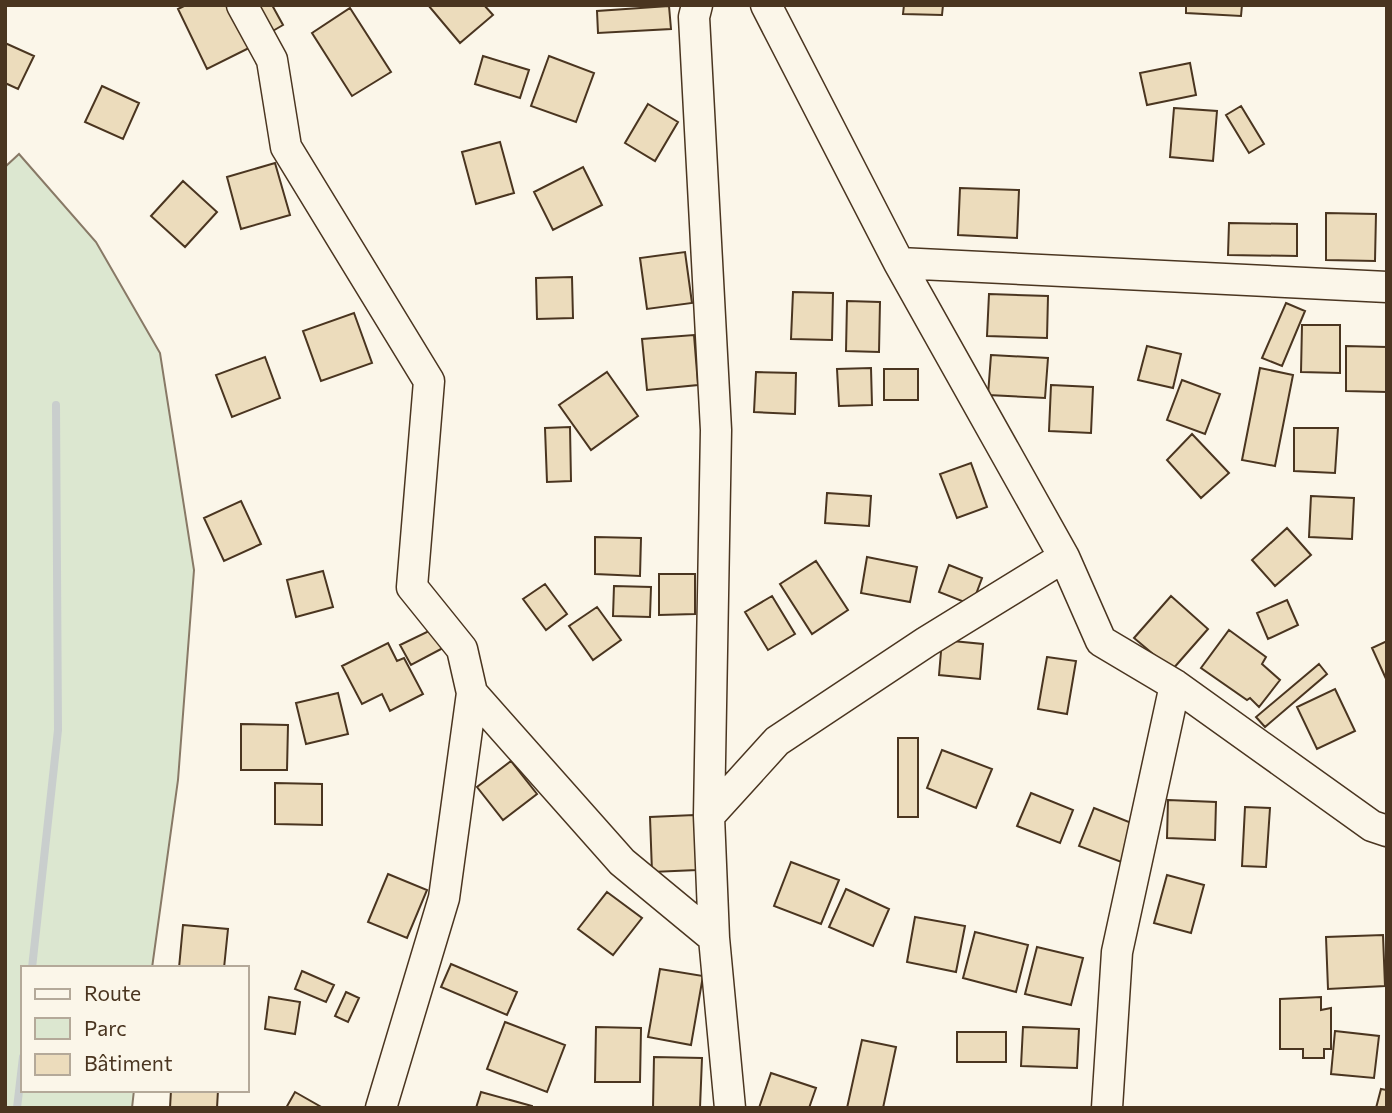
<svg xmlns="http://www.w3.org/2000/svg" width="1392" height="1113" viewBox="0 0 1392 1113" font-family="Commissioner,sans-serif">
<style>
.green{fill:#dce7d0;stroke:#887966;stroke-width:2}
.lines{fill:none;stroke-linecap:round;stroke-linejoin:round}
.stream{stroke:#c9cecd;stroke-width:8}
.building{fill:#ecdcbc;stroke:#4a3520;stroke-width:2}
.minor-casing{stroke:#4a3520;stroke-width:33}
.minor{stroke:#fbf6e9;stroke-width:30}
</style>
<rect width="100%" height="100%" fill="#fbf6e9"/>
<path class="green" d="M19 154 96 242 160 353 194 570 178 780 152 968H23V1090H134L132 1108H5V167Z"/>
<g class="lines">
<path class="stream" d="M32 968 58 730 56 405
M17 1108 23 1057"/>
</g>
<path class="building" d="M186 5H228L249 48 207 69 178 9Z
M255 5H272L283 25 271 32Z
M428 5H484L493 15 460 43Z
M904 5H943L942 15 903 14Z
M1186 5H1242L1241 16 1186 13Z
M669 6 671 29 598 33 597 11Z
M350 8 391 72 352 96 312 33Z
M5 43 34 56 18 89 5 83Z
M483 56 529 70 520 98 475 84Z
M549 56 594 73 576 122 531 106Z
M1190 63 1196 95 1147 105 1140 73Z
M102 86 139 103 123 139 85 122Z
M648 104 678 122 655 161 625 143Z
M1241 106 1264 144 1249 153 1226 115Z
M1174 108 1217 111 1213 161 1170 157Z
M500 142 514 193 476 204 462 152Z
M275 163 290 215 241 229 227 177Z
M583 167 602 205 553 230 534 192Z
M183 181 217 212 185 247 151 216Z
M960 188 1019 190 1017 238 958 235Z
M1326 213 1376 214 1375 261 1326 260Z
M1229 223 1297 224V256L1228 255Z
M685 252 692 303 647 309 640 258Z
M572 277 573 318 537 319 536 278Z
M793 292 833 293 832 340 791 339Z
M989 294 1048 296 1047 338 987 336Z
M847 301 880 302 879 352 846 351Z
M1286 303 1305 311 1282 366 1262 358Z
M354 313 372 363 321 381 303 331Z
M1302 325H1340V373L1301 372Z
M694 335 698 385 647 390 642 339Z
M1147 346 1181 354 1173 388 1138 380Z
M1346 346 1387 347V392L1346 391Z
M991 355 1048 358 1045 398 988 395Z
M265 357 280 398 232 417 216 375Z
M871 368 872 405 839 406 837 369Z
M1260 368 1293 375 1275 466 1242 460Z
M884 369H918V400H884Z
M607 372 638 416 591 450 559 405Z
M756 372 796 373 795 414 754 412Z
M1182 380 1220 394 1205 434 1167 420Z
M1051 385 1093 387 1091 433 1049 431Z
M570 427 571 481 547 482 545 428Z
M1294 428H1338L1335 473 1294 471Z
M1192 434 1229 473 1201 498 1167 460Z
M971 463 987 507 957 518 940 474Z
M827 493 871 496 869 526 825 523Z
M1311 496 1354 498 1352 539 1309 537Z
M241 501 261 544 224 561 204 518Z
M1287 528 1311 555 1275 586 1252 560Z
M595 537 641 538 640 576 595 574Z
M867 557 917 567 910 602 861 593Z
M816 561 848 610 812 634 780 584Z
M949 565 982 578 972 605 939 592Z
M323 571 333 607 296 617 287 580Z
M659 574H695V614L659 615Z
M545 584 567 614 546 630 523 599Z
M614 586 651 587 650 617 613 616Z
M772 596 795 634 768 650 745 612Z
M1171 596 1208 629 1172 670 1134 638Z
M1287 600 1298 625 1268 639 1257 613Z
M597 607 621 640 593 660 569 626Z
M433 629 443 648 411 665 400 645Z
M1229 630 1266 657 1262 664 1280 680 1259 707 1250 698 1247 700 1201 668Z
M942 640 983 644 980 679 939 675Z
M1387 641V681L1372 648Z
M388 643 397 661 404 658 423 694 390 711 382 694 362 704 342 666Z
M1047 657 1076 661 1067 714 1038 709Z
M1319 664 1327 674 1265 727 1256 717Z
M1335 689 1355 731 1317 749 1297 707Z
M338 693 348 734 306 744 296 703Z
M241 724 288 725 287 770H241Z
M898 738H918V817H898Z
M942 750 992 769 976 808 927 788Z
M511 761 537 794 503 820 477 787Z
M275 783 322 784V825L275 824Z
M1031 793 1073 810 1060 843 1017 826Z
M1168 800 1216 802 1215 840 1167 838Z
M1245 807 1270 808 1266 867 1242 866Z
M1094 808 1139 826 1124 863 1079 846Z
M694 815 697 870 652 872 650 817Z
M791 862 839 880 821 924 774 906Z
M388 874 427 890 407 938 368 922Z
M1167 875 1204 885 1191 933 1154 923Z
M846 889 889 909 873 946 829 927Z
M607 892 642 918 613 955 578 929Z
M915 917 965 926 956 972 907 962Z
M183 925 228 929 224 968H179Z
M975 932 1028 945 1016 992 963 978Z
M1383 935 1385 986 1328 989 1326 937Z
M1037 947 1083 958 1071 1005 1025 994Z
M451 964 517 992 507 1015 441 987Z
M660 969 703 976 691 1045 648 1037Z
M302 971 334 985 326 1002 295 989Z
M346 992 359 998 348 1022 335 1016Z
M269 997 300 1002 295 1034 265 1029Z
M1321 997V1010L1331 1008V1049H1324V1058H1303V1049H1280V999Z
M505 1022 565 1045 547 1092 487 1069Z
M596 1027 641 1028 640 1082H595Z
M1023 1027 1079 1029 1077 1068 1021 1066Z
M1335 1031 1379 1036 1374 1078 1331 1074Z
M957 1032H1006V1062H957Z
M862 1040 896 1047 883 1108H847Z
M654 1057 702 1058 700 1108H653Z
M771 1073 816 1088 809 1108H759Z
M1381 1089 1387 1090V1108H1376Z
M171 1090H218L217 1108H170Z
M295 1092 323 1108H286Z
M481 1092 532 1106V1108H476Z"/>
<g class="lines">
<defs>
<path id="minor" d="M242 5 272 60 286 147 429 381 412 587 462 649 472 693 444 898 381 1108
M697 5 694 17 716 430 709 816
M766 5 899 263 1064 557 1101 641 1175 685 1372 826 1387 831
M899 263 1387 287
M472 693 622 862 714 938
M730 1108 714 938 709 816 777 741 926 642 1064 557
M1107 1108 1117 952 1175 685"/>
</defs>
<use href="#minor" class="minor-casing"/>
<use href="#minor" class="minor"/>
</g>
<rect width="1392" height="1113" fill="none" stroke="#4a3520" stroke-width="14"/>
<rect x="21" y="966" width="228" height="126" fill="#fbf6e9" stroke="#b4a999" stroke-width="2"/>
<rect x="35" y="989" width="35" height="10" fill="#fbf6e9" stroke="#b4a999" stroke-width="2"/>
<text x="84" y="1001" font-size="21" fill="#4a3520">Route</text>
<rect x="35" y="1018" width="35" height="21" fill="#dce7d0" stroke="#b4a999" stroke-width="2"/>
<text x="84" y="1036" font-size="21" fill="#4a3520">Parc</text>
<rect x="35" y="1054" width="35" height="21" fill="#ecdcbc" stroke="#b4a999" stroke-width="2"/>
<text x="84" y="1071" font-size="21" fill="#4a3520">Bâtiment</text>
</svg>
